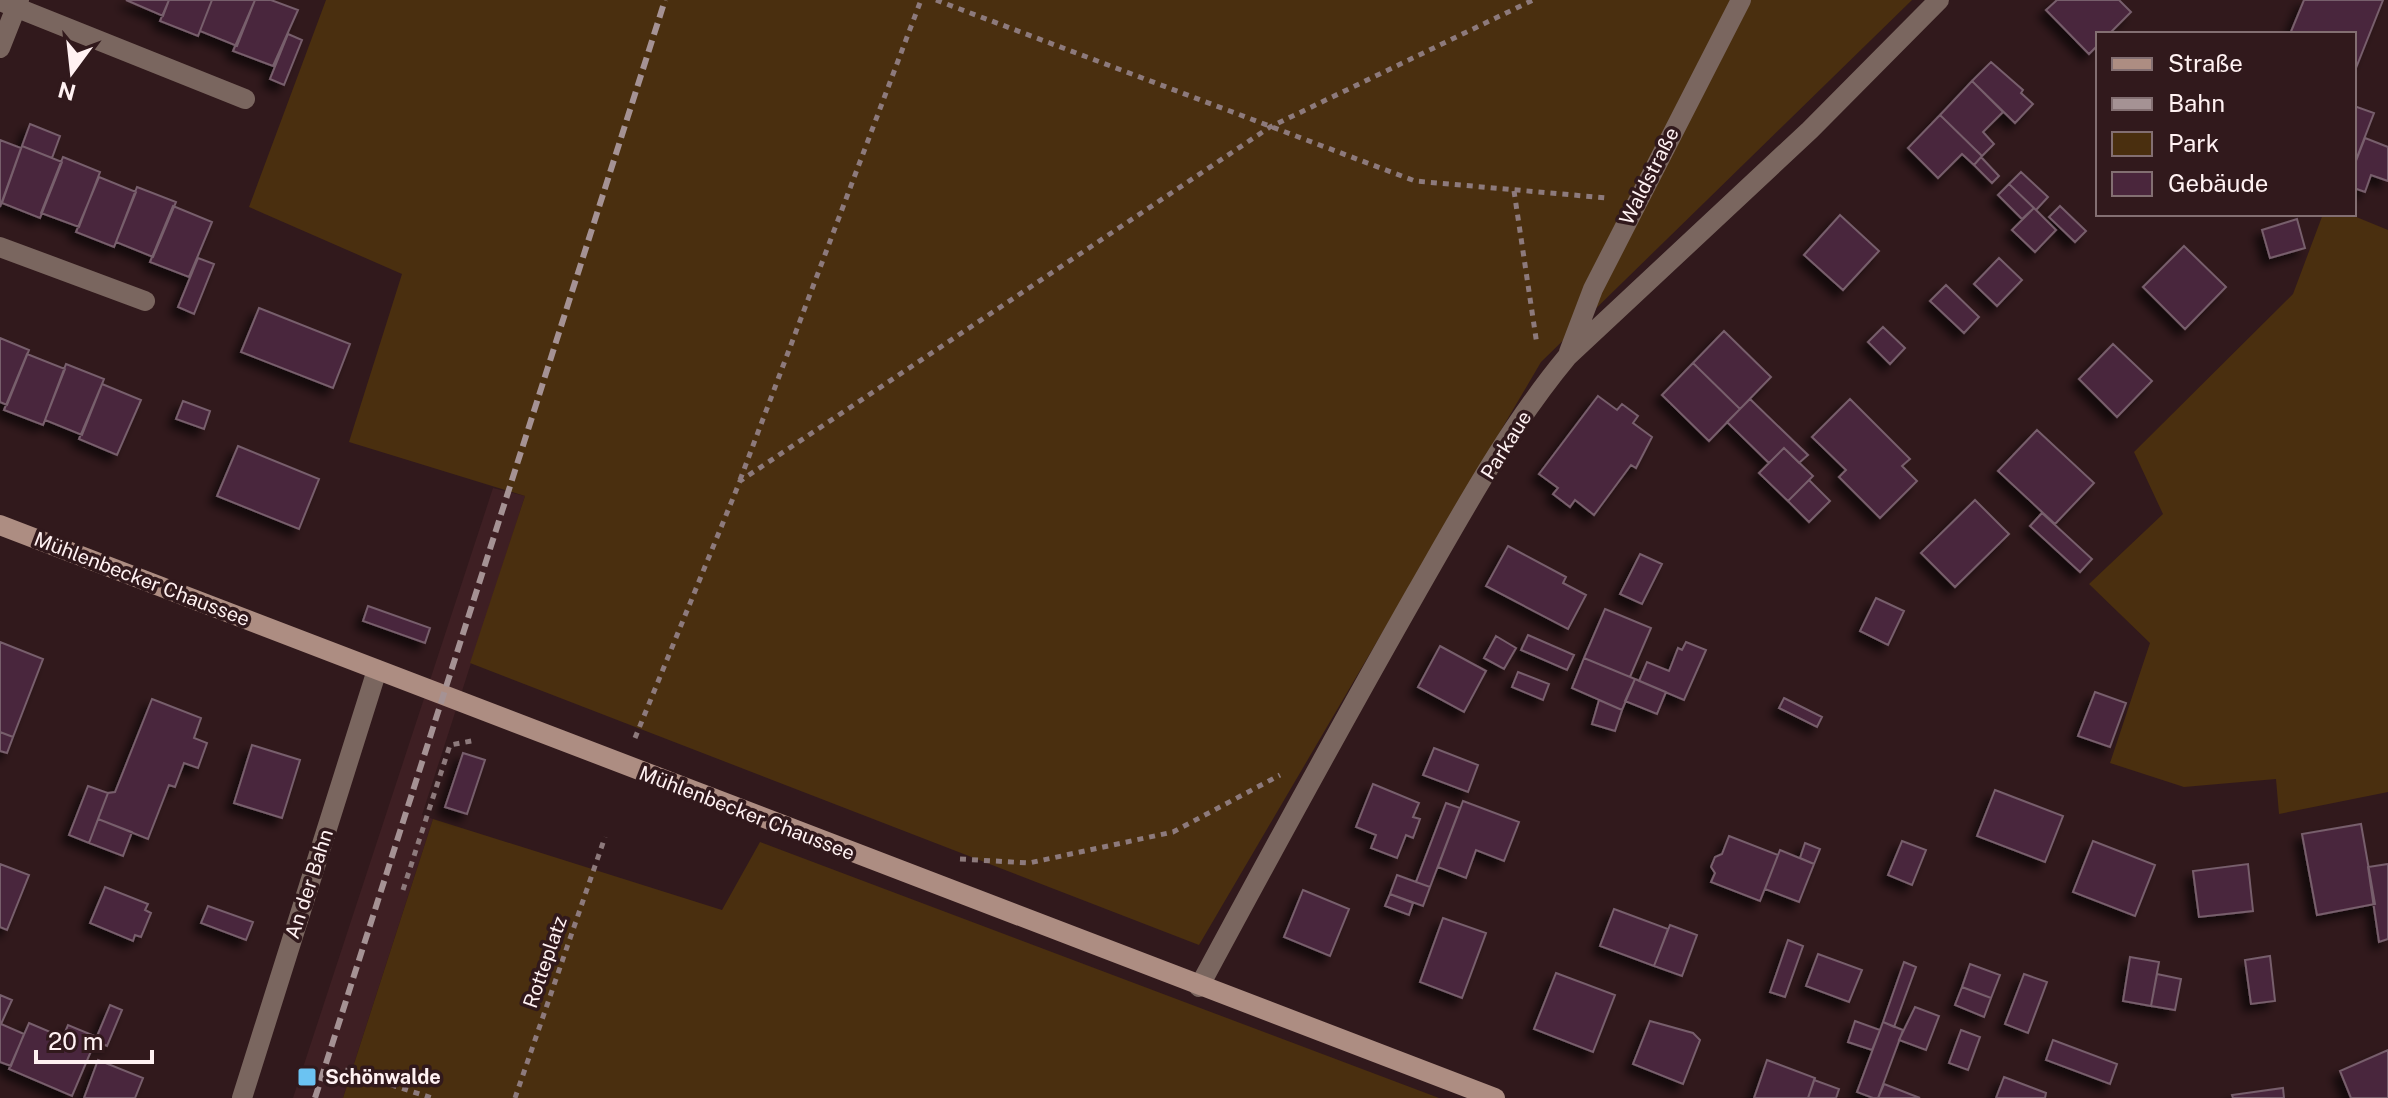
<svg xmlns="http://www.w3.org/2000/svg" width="2388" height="1098" viewBox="0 0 2388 1098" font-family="'Public Sans',sans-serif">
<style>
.built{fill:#3e1f23}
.green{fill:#4a2f0f}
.building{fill:#4a263c;stroke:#775e6c;stroke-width:2;filter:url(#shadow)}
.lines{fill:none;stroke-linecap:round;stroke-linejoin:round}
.path{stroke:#8d7a7c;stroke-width:5;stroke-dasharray:6 6;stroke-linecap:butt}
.minor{stroke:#7a665f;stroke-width:20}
.secondary{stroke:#ad8d82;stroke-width:20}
.rail{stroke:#a59294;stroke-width:6;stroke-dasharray:12 6;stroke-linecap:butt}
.poi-dot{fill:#6bc3f2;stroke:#31191c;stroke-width:3}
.labels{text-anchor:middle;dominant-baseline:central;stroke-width:7;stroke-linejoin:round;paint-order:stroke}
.street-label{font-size:20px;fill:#fff1f2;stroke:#31191c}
.poi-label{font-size:20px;font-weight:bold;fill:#fff1f2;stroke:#31191c;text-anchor:start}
</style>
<defs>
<filter id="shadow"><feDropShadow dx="-7" dy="7" stdDeviation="4" flood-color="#0009"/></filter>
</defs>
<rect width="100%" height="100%" fill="#31191c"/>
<path class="built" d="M493 488 525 496 422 815 433 819 343 1098H293Z"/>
<path class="green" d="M326 0H1912L1541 362 1199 945 470 663 525 496 349 442 402 274 249 207Z
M2323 214H2349L2388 230V792L2279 814 2276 779 2184 787 2110 763 2150 643 2089 584 2163 514 2134 452 2293 294Z
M433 819 722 910 760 842 1439 1098H343Z"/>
<path class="building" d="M126 0H169L163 16Z
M169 0H212L198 36 160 21Z
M212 0H255L237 46 200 31Z
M255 0H271L298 10 273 66 233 51Z
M2057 0H2119L2131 12 2109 34H2098V45L2089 54 2046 10Z
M2304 0H2383L2356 68 2354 34H2290Z
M288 34 302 40 284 85 270 79Z
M1991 62 2023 90 2021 93 2033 104 2015 123 1972 81Z
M1972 81 2003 112 1983 132 1994 144 1982 156 1940 115Z
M2354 106 2374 113 2354 165Z
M1940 115 1982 156 1974 165 1962 154 1938 178 1908 148Z
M30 124 60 136 52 158 22 146Z
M2365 138 2388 147V181L2371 175 2365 192 2354 188V166Z
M0 140 21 148 0 207Z
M22 146 62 162 40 218 2 203Z
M63 157 100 172 79 227 41 213Z
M1981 157 1999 176 1992 183 1974 165Z
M2021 172 2048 197 2036 210 2009 184Z
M99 177 136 192 114 247 76 232Z
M2009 184 2034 208 2022 219 1998 195Z
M137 187 176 202 153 257 116 242Z
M173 206 212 222 189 277 150 262Z
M2060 206 2086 231 2075 242 2049 217Z
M2034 208 2056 230 2035 252 2012 230Z
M1840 215 1879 251 1843 290 1804 255Z
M2297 219 2305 248 2270 258 2262 230Z
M2184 246 2226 287 2185 329 2143 287Z
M198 258 214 264 194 314 178 307Z
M1999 258 2022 280 1997 306 1974 284Z
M1946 285 1979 317 1964 333 1930 301Z
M259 308 350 344 333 388 241 352Z
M1883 327 1905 348 1890 364 1868 342Z
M1724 331 1771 377 1740 409 1693 363Z
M0 338 29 350 7 405 0 402Z
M2113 344 2152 381 2117 417 2079 379Z
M27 354 65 369 43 425 4 410Z
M1693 363 1740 409 1709 441 1662 395Z
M66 364 104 379 82 435 45 420Z
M102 384 141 400 117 455 79 439Z
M1598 396 1617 410 1622 404 1638 416 1633 423 1652 437 1636 468 1631 465 1594 515 1575 500 1570 507 1553 494 1558 488 1539 474Z
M1750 399 1808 455 1799 463 1784 448 1769 463 1727 422Z
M1850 399 1910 459 1902 466 1917 481 1880 518 1839 477 1846 470 1812 437Z
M183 401 210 411 204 429 176 419Z
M2037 430 2094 483 2055 524 1998 471Z
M238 446 319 479 299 529 217 496Z
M1784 448 1813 476 1788 501 1759 473Z
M1809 480 1830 501 1809 522 1788 501Z
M1975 500 2009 534 1955 587 1921 553Z
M2042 513 2092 559 2080 572 2030 526Z
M1508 546 1566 577 1563 583 1586 595 1568 629 1486 586Z
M1640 554 1662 564 1642 604 1620 594Z
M1876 598 1904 611 1888 645 1860 631Z
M368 606 430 628 425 643 363 621Z
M1605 609 1651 628 1630 677 1584 658Z
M1528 635 1574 655 1567 670 1521 650Z
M1496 636 1516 648 1504 669 1484 658Z
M0 642 43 659 13 737 0 732Z
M1686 642 1706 650 1684 700 1639 681 1647 662 1669 671 1678 648 1682 650Z
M1440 646 1486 671 1464 712 1418 687Z
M1584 658 1635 679 1622 710 1572 688Z
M1518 672 1549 684 1543 700 1512 687Z
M1635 679 1666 692 1657 714 1625 701Z
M2095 692 2126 703 2110 747 2078 736Z
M1784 698 1822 717 1817 727 1779 708Z
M152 699 201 718 194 738 207 743 198 768 184 763 175 787 169 785 148 839 98 819 108 793 115 792Z
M1599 700 1622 710 1615 731 1592 724Z
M0 732 13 737 7 753 0 751Z
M252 745 300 760 282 818 234 803Z
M1434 748 1478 765 1468 792 1423 775Z
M463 753 485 760 467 814 445 807Z
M1373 784 1419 803 1413 817 1420 819 1413 838 1406 835 1397 858 1371 848 1376 835 1356 827Z
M88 786 108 793 89 843 69 835Z
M1995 790 2063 816 2045 862 1977 836Z
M1463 801 1519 822 1504 861 1476 850 1466 878 1438 867Z
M1446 803 1460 808 1430 887 1416 882Z
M98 819 132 832 123 856 89 843Z
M2361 824 2375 904 2317 915 2302 834Z
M1729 836 1778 855 1760 901 1711 882 1715 873 1711 867 1715 857 1722 854Z
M1902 841 1926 850 1912 885 1888 875Z
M2093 841 2155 865 2135 916 2073 892Z
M1805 843 1820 849 1814 864 1800 858Z
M1780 850 1814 864 1799 902 1765 889Z
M0 864 29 875 7 930 0 927Z
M2248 864 2253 911 2199 917 2193 871Z
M2388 864V939L2379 942 2368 867Z
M1397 875 1430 887 1423 906 1390 894Z
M105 887 148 904 145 910 151 913 141 937 135 935 133 941 90 923Z
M1303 890 1349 909 1330 956 1284 937Z
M1390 894 1413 903 1409 915 1385 906Z
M208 906 253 922 246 940 201 923Z
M1614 909 1668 929 1654 966 1600 946Z
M1443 918 1486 933 1462 998 1420 982Z
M1670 925 1697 935 1682 976 1654 966Z
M1788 940 1803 946 1785 997 1770 992Z
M1818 954 1862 970 1849 1002 1806 986Z
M2270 956 2275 1001 2251 1004 2245 960Z
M2130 957 2159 962 2151 1006 2123 1001Z
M1904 962 1916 967 1894 1027 1883 1022Z
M1970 964 2000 975 1991 998 1962 987Z
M1556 973 1615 995 1593 1052 1534 1029Z
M2024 974 2047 982 2028 1033 2005 1024Z
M2157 974 2181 979 2175 1010 2151 1006Z
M1962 987 1991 998 1984 1017 1955 1005Z
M0 995 12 1000 1 1024 24 1034 11 1066 0 1062Z
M110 1005 122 1010 107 1046 95 1041Z
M1915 1007 1939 1016 1926 1050 1899 1040Z
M1650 1021 1693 1033 1700 1040 1683 1084 1633 1064Z
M1855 1021 1880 1030 1872 1050 1848 1042Z
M1883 1022 1903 1030 1878 1098H1873L1857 1092Z
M29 1023 55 1034 50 1046 58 1049 68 1025 97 1037 72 1096 9 1069Z
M1961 1030 1980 1037 1968 1070 1949 1063Z
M2053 1040 2117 1064 2110 1084 2046 1060Z
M2388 1050V1098H2351L2340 1071Z
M98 1060 143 1078 135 1098H84Z
M1767 1060 1815 1078 1808 1098H1754Z
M2004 1077 2046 1093 2045 1098H1996Z
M1814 1080 1839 1089 1836 1098H1808Z
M1884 1084 1920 1098H1878Z
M2283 1088 2284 1098H2233L2232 1095Z"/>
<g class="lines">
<path class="path" d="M936 0 1415 181 1607 198
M1514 191 1537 345
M740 480 921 0
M635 738 740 481 1270 127 1533 0
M960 859 1029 863 1173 832 1280 775
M403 890 450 745 477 740
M345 1070 432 1098
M515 1098 605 837"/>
<path class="minor" d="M0 1 245 99
M0 48 19 0
M0 247 145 301
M1569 352 1593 289 1741 0
M1199 987C1270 855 1342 723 1416 593 1462 513 1508 428 1567 357L1810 130 1939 0
M242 1098 377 670"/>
<path class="secondary" d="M0 525 1495 1098"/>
<path class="rail" d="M315 1098 665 0"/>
</g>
<rect class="poi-dot" x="297" y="1067" width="20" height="20" rx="4"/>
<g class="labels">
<g class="street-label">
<text transform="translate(1649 176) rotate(-63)">Waldstraße</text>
<text transform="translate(1506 445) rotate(-58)">Parkaue</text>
<text transform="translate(142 579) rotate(21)">Mühlenbecker Chaussee</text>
<text transform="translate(747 813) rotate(21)">Mühlenbecker Chaussee</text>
<text transform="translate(309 884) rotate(-72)">An der Bahn</text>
<text transform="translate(545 962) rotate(-71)">Rotteplatz</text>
</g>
<g class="poi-label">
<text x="325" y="1077">Schönwalde</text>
</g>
</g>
<rect x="2096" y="32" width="260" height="184" fill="#31191c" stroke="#836f72" stroke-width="2"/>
<rect x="2112" y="58" width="40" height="12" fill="#ad8d82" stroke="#836f72" stroke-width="2"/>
<text x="2168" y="72" font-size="24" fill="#fff1f2">Straße</text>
<rect x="2112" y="98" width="40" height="12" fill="#a59294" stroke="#836f72" stroke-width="2"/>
<text x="2168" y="112" font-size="24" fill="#fff1f2">Bahn</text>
<rect x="2112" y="132" width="40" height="24" fill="#4a2f0f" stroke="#836f72" stroke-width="2"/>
<text x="2168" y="152" font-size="24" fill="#fff1f2">Park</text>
<rect x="2112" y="172" width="40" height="24" fill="#4a263c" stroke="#836f72" stroke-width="2"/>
<text x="2168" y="192" font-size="24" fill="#fff1f2">Gebäude</text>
<g transform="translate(72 72) rotate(195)" stroke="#31191c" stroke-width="6" paint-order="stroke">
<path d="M0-6L14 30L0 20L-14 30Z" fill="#fff1f2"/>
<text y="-12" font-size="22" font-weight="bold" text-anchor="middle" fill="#fff1f2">N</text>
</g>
<path d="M36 1050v12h116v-12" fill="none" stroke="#fff1f2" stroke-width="4"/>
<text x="48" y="1050" font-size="24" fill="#fff1f2" stroke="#31191c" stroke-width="6" paint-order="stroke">20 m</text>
</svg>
